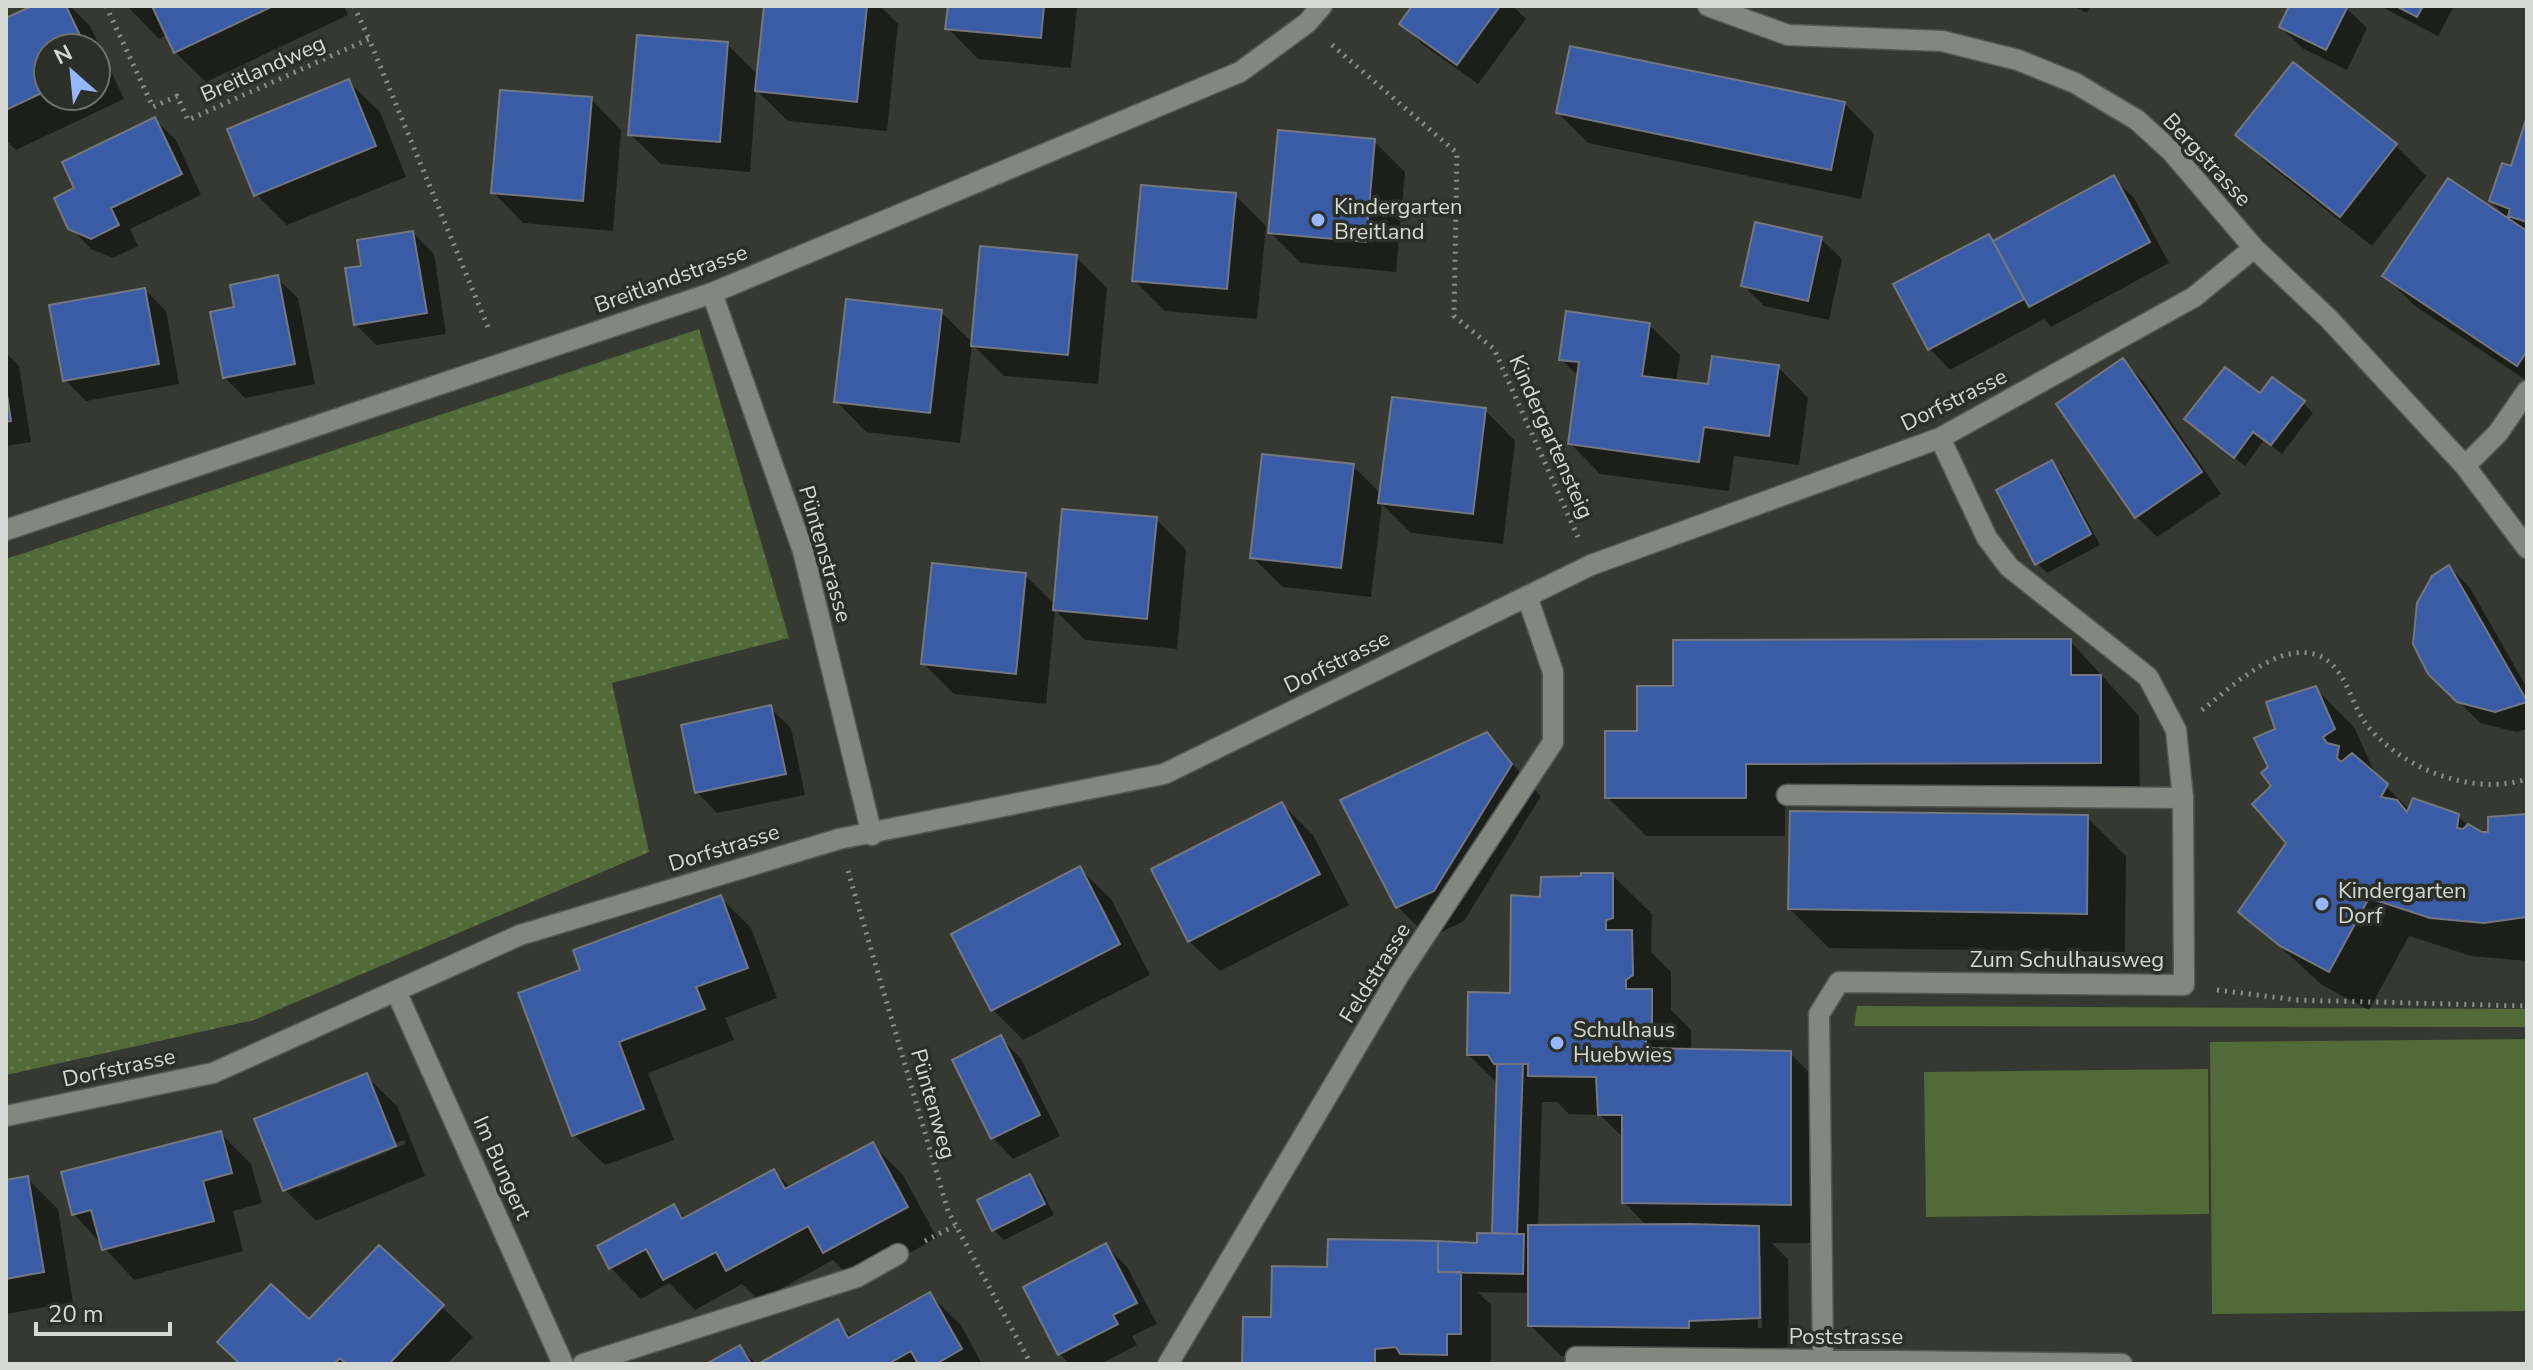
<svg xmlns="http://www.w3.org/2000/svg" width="2533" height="1370" viewBox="0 0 2533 1370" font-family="'Nunito Sans',sans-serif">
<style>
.grass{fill:url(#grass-dots)}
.pitch{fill:#526a38}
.shadow{fill:#0007;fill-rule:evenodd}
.building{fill:#3a5ba5;stroke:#737780;stroke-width:2}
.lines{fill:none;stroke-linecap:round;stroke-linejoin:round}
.lane-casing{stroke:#545851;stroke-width:23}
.street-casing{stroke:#545851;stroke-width:23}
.path{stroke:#8c908a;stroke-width:5;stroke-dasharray:2 6;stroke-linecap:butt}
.lane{stroke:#83877e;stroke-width:20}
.street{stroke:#83877e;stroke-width:20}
.poi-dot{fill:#95b7fd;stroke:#2b2f28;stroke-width:3}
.labels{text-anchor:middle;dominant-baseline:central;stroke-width:7;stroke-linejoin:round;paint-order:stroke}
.street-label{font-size:22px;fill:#d5d8d3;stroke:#2b2f28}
.poi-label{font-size:22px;fill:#d5d8d3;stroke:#2b2f28;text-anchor:start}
</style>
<defs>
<pattern id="grass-dots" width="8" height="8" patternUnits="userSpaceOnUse" patternTransform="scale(2)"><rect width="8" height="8" fill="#526a38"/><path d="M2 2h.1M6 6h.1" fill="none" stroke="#6a7f54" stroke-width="1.8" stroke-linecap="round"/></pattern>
</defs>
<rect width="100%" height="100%" fill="#353932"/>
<path class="grass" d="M699 329 789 638 612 683 649 852 254 1020 6 1075V559Z"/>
<path class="pitch" d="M1857 1006 2527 1009V1027L1854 1026Z
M2527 1039V1311L2212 1314 2210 1042Z
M2208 1069 2209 1214 1926 1217 1924 1072Z"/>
<path class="shadow" d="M37 6H70L90 26 124 99 16 150 6 140V21ZM48 48H96V96H48Z
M127 6H344L348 15 206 82 175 52 168 35 159 39Z
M766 6H880L898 24 887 131 788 121 756 90 750 172 661 164 630 134 727 44 759 76Z
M950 6H1077L1071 68 978 59 948 28Z
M1414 6H1513L1526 19 1478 84 1422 44 1401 23Z
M2072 6H2090L2087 13Z
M2291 6H2344L2367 28 2347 70 2302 48 2281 27Z
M2380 6H2454L2438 36Z
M2293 65 2396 146 2426 176 2372 246 2269 165 2238 135Z
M349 82 380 112 406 177 287 225 256 194Z
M591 99 621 130 613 231 523 223 493 192Z
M1844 103 1874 134 1861 199 1588 143 1558 113Z
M155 120 176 140 201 195 130 229 138 246 113 258 91 249 70 227 77 189Z
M2527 122V220L2523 219 2527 224V381L2415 306 2385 276 2508 220 2491 201 2512 169Z
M1374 141 1405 172 1396 272 1301 263 1270 232Z
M2113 178 2134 198 2169 263 2051 327 2044 319 1950 370 1930 349 1989 236 1995 242Z
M1235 195 1266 226 1257 319 1165 311 1134 280Z
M413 233 434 254 446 334 376 345 355 324 364 267Z
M1821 239 1842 259 1829 320 1764 306 1744 286Z
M1076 257 1107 288 1098 384 1004 376 972 344 960 443 866 432 836 401 941 312 974 344Z
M277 278 298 298 315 384 245 398 224 377 237 308Z
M145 290 166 311 179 384 86 401 65 380Z
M1649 325 1680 355 1676 382 1710 387 1778 367 1808 398 1799 465 1734 456 1729 491 1600 474 1570 443 1579 377 1561 359Z
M6 353 19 366 31 442 6 446Z
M2122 360 2143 381 2221 494 2157 537 2137 517Z
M2260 396 2303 403 2313 413 2282 454 2264 440 2245 466 2187 419Z
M1485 410 1515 441 1503 544 1411 533 1382 504 1371 597 1283 587 1252 557 1353 466 1381 494Z
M2051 462 2061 472 2100 545 2047 573 2037 563Z
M1156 519 1186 550 1177 649 1085 640 1055 610 1046 704 954 694 923 663 1025 575 1055 605Z
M2449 567 2470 588 2527 688V729L2517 732 2480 723 2430 672Z
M2070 641 2139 716 2140 802H1785V836H1646L1607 797 1639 733Z
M2315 688 2354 727 2373 769 2370 771 2410 810 2458 816 2469 827 2489 835 2527 815V961L2471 956 2409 936 2369 1010 2322 985 2241 911 2289 843 2271 768 2278 730Z
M770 708 791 728 805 795 717 813 697 792Z
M1486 734 1541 796 1464 921 1429 938 1398 907 1343 801Z
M1282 804 1313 835 1349 905 1220 971 1189 941Z
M2087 817 2126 856 2125 952 1829 948 1790 909Z
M1080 869 1111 899 1150 975 1023 1040 992 1009Z
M1612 875 1652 914 1651 952 1671 972V1010L1691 1030V1051L1790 1053 1829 1092V1243H1772L1788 1259 1789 1347 1719 1351V1357L1561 1356 1530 1325V1293L1478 1292 1491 1305V1363L1244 1364 1273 1319 1329 1269 1479 1245 1494 1235 1498 1084 1469 1055 1512 995 1542 899ZM1542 1102H1557L1569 1114 1600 1115 1624 1138V1202L1649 1228 1538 1227ZM1757 1256H1761L1762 1328H1758Z
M720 897 751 928 777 998 725 1018 734 1040 648 1073 674 1140 605 1165 574 1135 583 971Z
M1001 1038 1021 1059 1060 1136 1013 1159 993 1138Z
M366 1076 397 1106 425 1176 316 1221 285 1190 256 1120ZM404 1140 406 1144 298 1188V1183Z
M220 1133 251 1164 262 1203 233 1211 243 1251 134 1280 74 1214Z
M872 1144 903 1175 937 1238 855 1282 833 1260 759 1301 742 1284 695 1310 669 1283 641 1299 611 1268 599 1247 674 1206 686 1219 774 1171 791 1188Z
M1030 1177 1040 1187 1054 1215 1004 1240 994 1230 980 1201Z
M27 1178 58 1209 73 1302 6 1314V1182Z
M1106 1246 1127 1267 1157 1324 1132 1336 1137 1345 1101 1364H1070L1060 1354Z
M930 1295 961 1325 982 1364H762L837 1322 853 1338Z
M442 1307 473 1337 447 1364H241L309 1322Z
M740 1347 756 1364H710Z"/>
<path class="building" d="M32 6H66L86 48H48V90L6 110V18Z
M152 6H273L174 53Z
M764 6H867L857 102 755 91Z
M948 6H1044L1041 38 945 29Z
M1412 6H1500L1457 65 1399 24Z
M2289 6H2348L2326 50 2279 27Z
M2396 6H2423L2417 17Z
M637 35 728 42 720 142 628 135Z
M1570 46 1845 102 1831 170 1556 113Z
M2293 62 2397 144 2340 217 2235 135Z
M349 79 376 146 254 196 227 129Z
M500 90 592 97 583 201 491 193Z
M2527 116V222L2508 216 2510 209 2489 201 2502 163 2511 166Z
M155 117 182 174 111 208 119 225 91 239 68 229 54 198 74 188 62 162Z
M1278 130 1375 139 1366 242 1268 233Z
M2114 175 2150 242 2029 307 1993 241Z
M2448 178 2527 231V351L2517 366 2382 276Z
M1141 185 1236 193 1227 289 1132 281Z
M1755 222 1822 237 1808 301 1741 286Z
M413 231 427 313 354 325 345 268 361 266 357 240Z
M1989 234 2024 299 1928 350 1893 284Z
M980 246 1077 255 1068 355 971 346Z
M278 275 295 364 223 378 210 312 234 307 230 285Z
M145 288 159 364 63 381 49 305Z
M846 299 942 310 930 413 834 402Z
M1566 311 1650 323 1642 376 1708 384 1712 356 1779 365 1769 436 1704 427 1699 462 1568 444 1579 362 1559 360Z
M2123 358 2202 472 2135 518 2056 404Z
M2225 367 2260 393 2272 377 2305 401 2271 445 2253 432 2234 458 2184 419Z
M6 388 11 421 6 422Z
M1392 397 1486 408 1473 514 1378 503Z
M1262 454 1354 464 1341 568 1250 558Z
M2052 460 2091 534 2035 565 1996 490Z
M1062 509 1157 517 1147 619 1053 610Z
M932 563 1026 573 1016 674 921 664Z
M2449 565 2527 701V702L2495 712 2457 702 2428 674 2413 644 2417 603 2432 576Z
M2071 639V675H2101V763L1746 764V798H1605V731H1637V686H1673V640Z
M2316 686 2335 729 2323 737 2327 743 2339 746 2337 758 2341 762 2352 753 2388 784 2381 797 2397 800 2407 812 2413 798 2459 814 2457 828 2463 829 2468 824 2482 832H2488V817L2527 814V917L2484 923 2430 918 2369 898 2329 972 2280 946 2238 912 2286 843 2252 804 2271 786 2261 773 2268 767 2254 738 2275 729 2266 702Z
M771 705 786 774 695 793 681 725Z
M1487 732 1512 764 1434 891 1396 908 1340 800Z
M1282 802 1320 874 1188 942 1151 869Z
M1790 811 2088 815 2087 914 1788 909Z
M1080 866 1120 944 991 1011 951 934Z
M1581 873H1613V918L1606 920V930H1632L1633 975 1626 980V989H1652V1035L1646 1038V1048L1791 1051V1205L1622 1203V1115H1598L1596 1077 1528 1076V1064H1494L1488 1055H1467L1468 992 1510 993 1511 895 1540 897 1541 877 1581 876Z
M721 895 748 968 696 987 705 1009 619 1042 644 1109 572 1136 518 993 580 970 573 950Z
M1001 1035 1040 1115 991 1139 952 1060Z
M1497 1064H1523L1517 1234 1492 1233Z
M367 1073 396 1146 283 1191 254 1119Z
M221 1131 232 1173 203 1181 214 1221 102 1250 91 1210 72 1215 61 1172Z
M873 1142 908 1207 823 1253 808 1226 726 1271 716 1252 663 1280 646 1249 609 1269 597 1246 674 1204 682 1219 774 1169 785 1189Z
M1030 1174 1045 1204 992 1231 977 1200Z
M28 1176 44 1272 6 1279V1180Z
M1690 1224 1759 1226 1760 1318 1689 1321V1328L1528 1326V1225Z
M1477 1233 1524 1234 1523 1274 1438 1272V1241L1477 1243Z
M1328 1239 1438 1241V1272H1461V1334H1447V1355L1400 1354 1396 1347 1375 1349V1364H1242L1243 1317H1271L1272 1266 1327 1267Z
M1106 1243 1137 1303 1113 1315 1118 1324 1058 1355 1023 1287Z
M379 1245 444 1305 389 1364H346L340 1358 334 1364H240L217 1342 271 1284 309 1319Z
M930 1292 962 1349 936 1364H918L911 1351 888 1364H758L838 1319 848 1338Z
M740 1345 751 1364H706Z"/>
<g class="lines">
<defs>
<path id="lane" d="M1787 795 2183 798
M396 991 563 1364
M583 1364 857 1277 898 1254"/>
<path id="street" d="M1708 6 1788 35 1942 41 2018 60 2075 83 2137 120 2171 151 2254 248 2329 319 2465 466 2527 548
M712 293 803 551 872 835
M2465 466 2498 433 2527 391
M6 530 712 293 1240 72 1307 23 1322 6
M6 1116 213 1073 520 935 839 839 1164 774 1591 565 1940 438 2194 297 2254 248
M1823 1361 1819 1014 1839 982 2184 985 2183 798 2176 730 2148 677 2009 567 1987 538 1940 438
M1168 1364 1399 975 1553 742V672L1527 596
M1576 1364V1357L2122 1364"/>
</defs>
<use href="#lane" class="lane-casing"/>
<use href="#street" class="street-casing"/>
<path class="path" d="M106 6 153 107 177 96 188 120 369 39 490 332
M354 6 369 39
M1332 45 1457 153 1454 316 1494 349 1578 537
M2202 710C2231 688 2274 644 2314 654 2343 661 2350 700 2364 721 2398 768 2472 797 2527 779
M848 871 948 1211 1031 1364
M2217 990 2296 1000 2527 1006
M925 1241 956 1225"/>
<use href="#lane" class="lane"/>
<use href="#street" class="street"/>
</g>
<g class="poi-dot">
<circle cx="1318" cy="220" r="8"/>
<circle cx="2322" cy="904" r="8"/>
<circle cx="1557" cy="1043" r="8"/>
</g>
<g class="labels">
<g class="street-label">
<text transform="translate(263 69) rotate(-24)">Breitlandweg</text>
<text transform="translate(2207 160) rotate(47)">Bergstrasse</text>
<text transform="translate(671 279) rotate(-20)">Breitlandstrasse</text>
<text transform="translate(1954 400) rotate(-26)">Dorfstrasse</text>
<text transform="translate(1551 437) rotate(66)">Kindergartensteig</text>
<text transform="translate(825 554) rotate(74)">Püntenstrasse</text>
<text transform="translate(1337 662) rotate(-26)">Dorfstrasse</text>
<text transform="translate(724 848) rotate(-17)">Dorfstrasse</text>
<text x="2067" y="960">Zum Schulhausweg</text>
<text transform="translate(1375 973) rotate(-58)">Feldstrasse</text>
<text transform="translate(119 1068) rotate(-12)">Dorfstrasse</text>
<text transform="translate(933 1104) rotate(74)">Püntenweg</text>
<text transform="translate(502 1168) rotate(66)">Im Bungert</text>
<text x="1846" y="1337">Poststrasse</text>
</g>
<g class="poi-label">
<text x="1334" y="207">Kindergarten<tspan x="1334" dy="25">Breitland</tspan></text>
<text x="2338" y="891">Kindergarten<tspan x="2338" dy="25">Dorf</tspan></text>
<text x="1573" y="1030">Schulhaus<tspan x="1573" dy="25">Huebwies</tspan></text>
</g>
</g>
<rect width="2533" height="1370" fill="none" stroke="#d5d8d3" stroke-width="16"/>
<g transform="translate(72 72) rotate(333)"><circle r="38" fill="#2b2f28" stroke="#6f736c" stroke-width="2"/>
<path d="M0-6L14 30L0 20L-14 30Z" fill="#95b7fd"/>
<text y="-12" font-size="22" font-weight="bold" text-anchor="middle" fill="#d5d8d3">N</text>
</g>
<path d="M36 1322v12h134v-12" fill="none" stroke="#d5d8d3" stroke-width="4"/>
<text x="48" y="1322" font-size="24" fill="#d5d8d3" stroke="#2b2f28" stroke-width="6" paint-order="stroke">20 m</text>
</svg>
